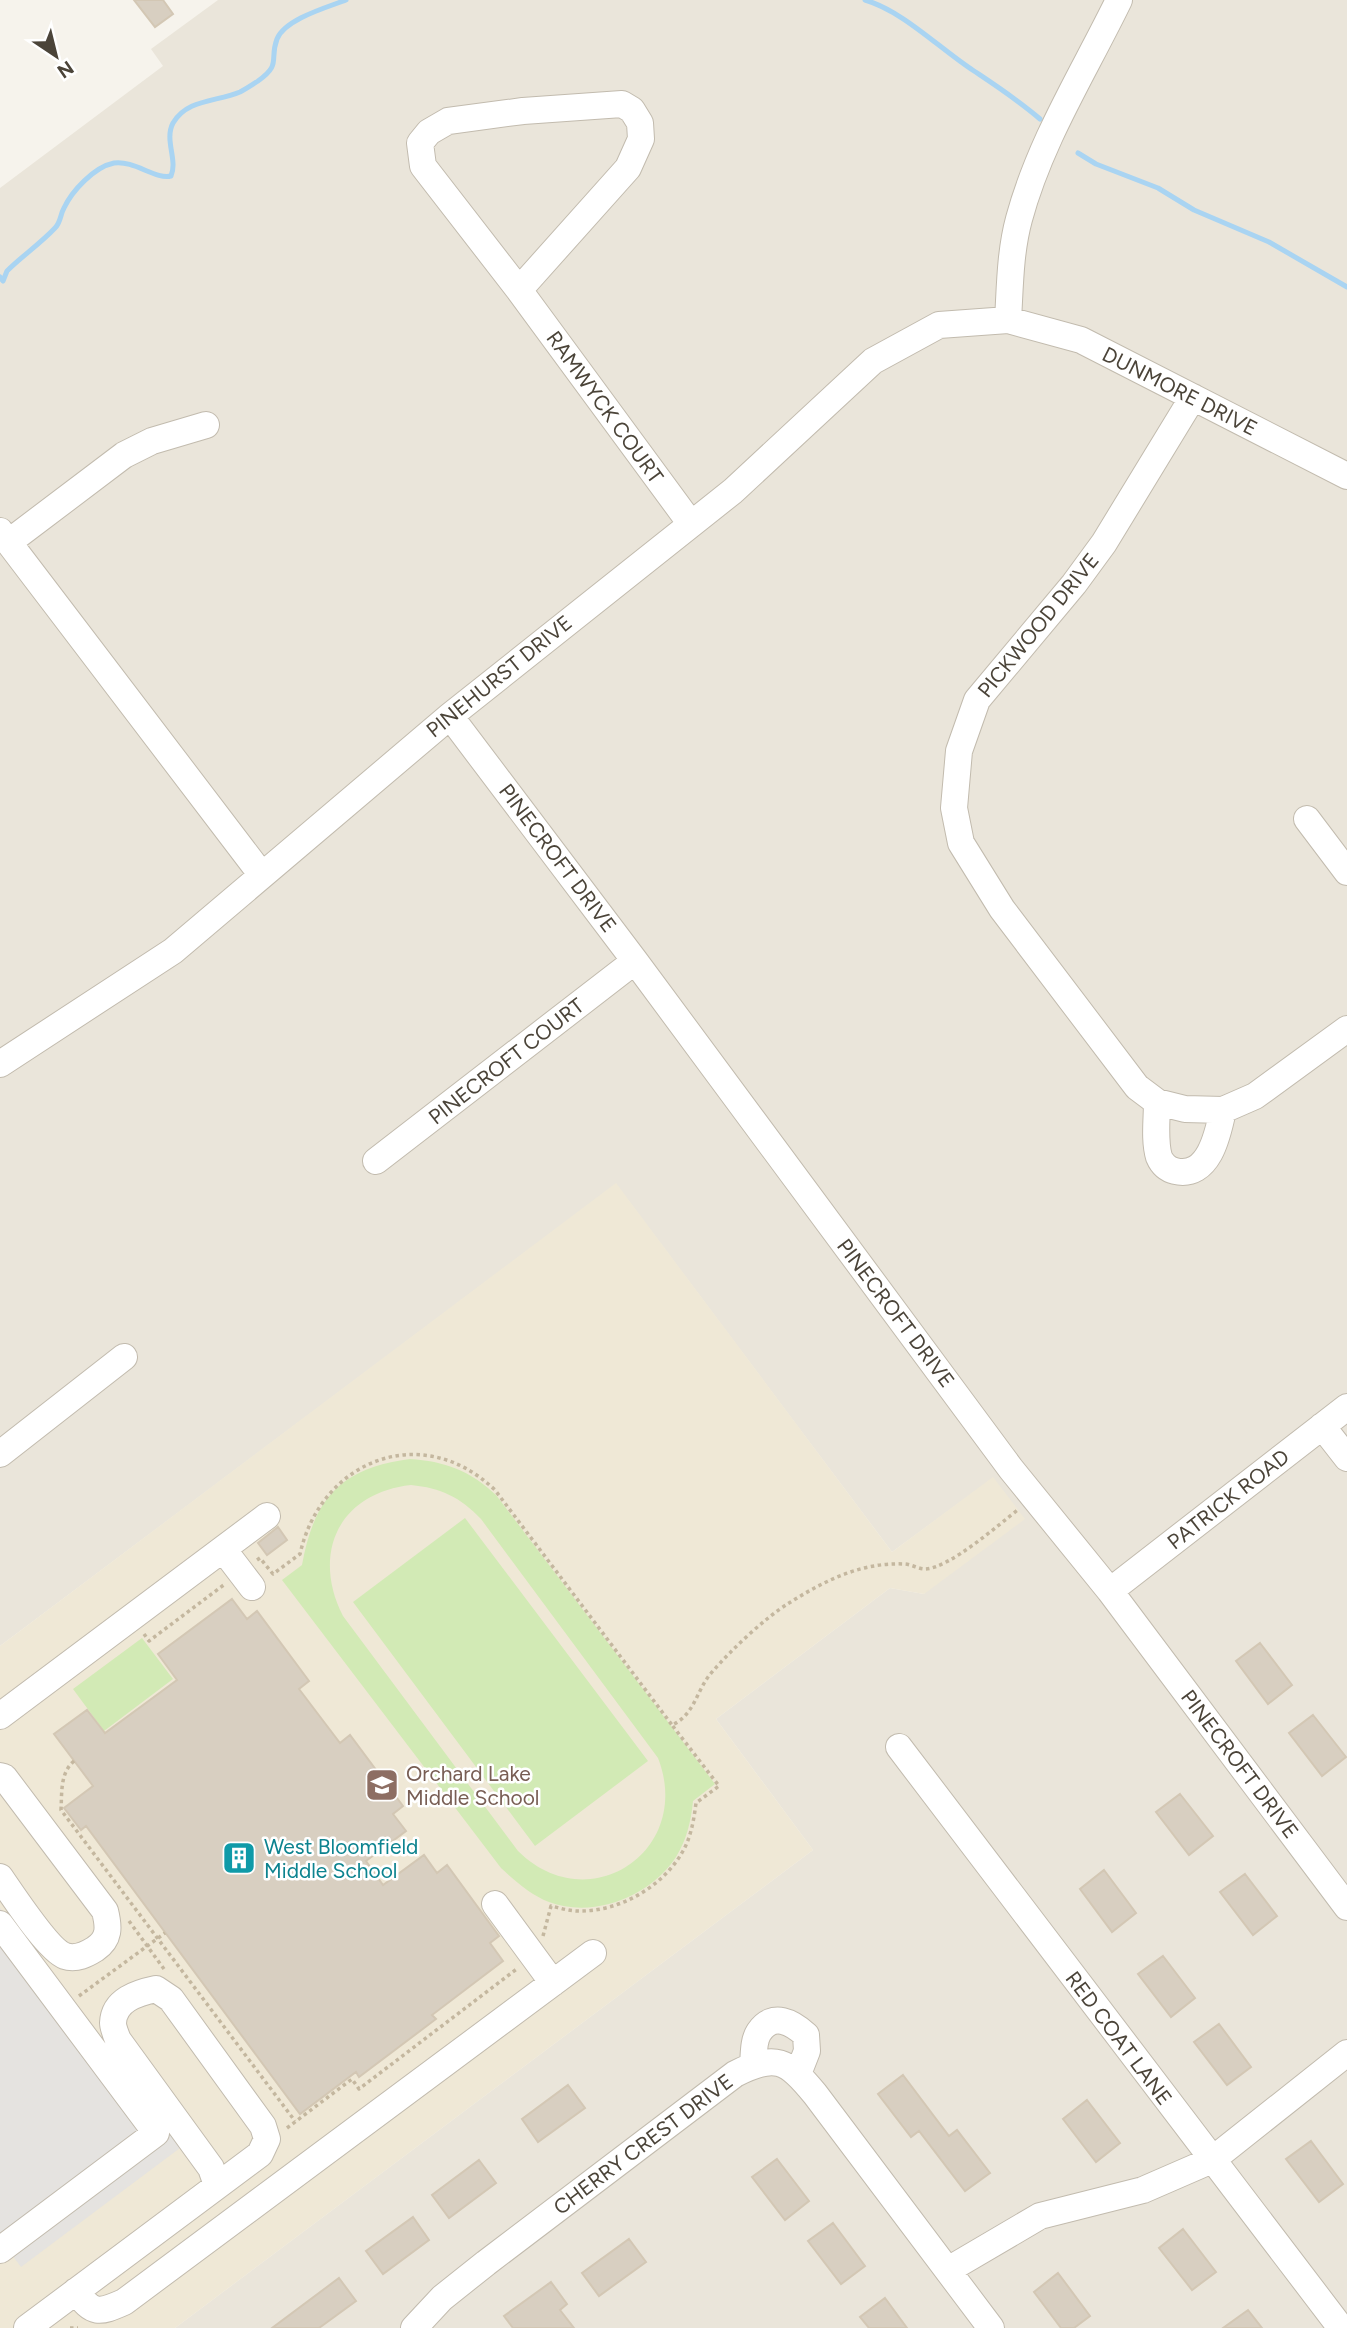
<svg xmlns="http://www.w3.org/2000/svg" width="1347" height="2328" viewBox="0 0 1347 2328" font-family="Figtree,sans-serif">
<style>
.residential{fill:#eae5da}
.education{fill:#efe8d6}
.green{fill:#d2eab5;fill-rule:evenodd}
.parking{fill:#e5e3e0}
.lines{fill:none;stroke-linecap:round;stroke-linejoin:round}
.stream{stroke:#a9d4f2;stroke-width:5}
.building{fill:#d8cfc1;stroke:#d3c7b4;stroke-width:2}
.minor-casing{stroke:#c2bbae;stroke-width:28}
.path{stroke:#c4b79f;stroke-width:3.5;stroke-dasharray:3.5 3.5;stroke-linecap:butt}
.minor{stroke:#fff;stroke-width:26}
.labels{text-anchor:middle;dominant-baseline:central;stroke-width:5;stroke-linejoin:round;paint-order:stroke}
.street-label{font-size:21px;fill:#4b4439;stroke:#fff}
.education-label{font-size:21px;fill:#785e54;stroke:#fff;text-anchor:start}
.culture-label{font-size:21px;fill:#0d838f;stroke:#fff;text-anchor:start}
</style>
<rect width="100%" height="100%" fill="#f6f3ec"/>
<path class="residential" d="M218 0H1347V2328H175L813 1850 716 1719 890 1588 924 1594 993 1478 892 1552 616 1184 0 1646V188L163 66 151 49Z"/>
<path class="education" d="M616 1183 892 1552 993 1477 1025 1519 924 1594 890 1588 716 1719 813 1850 175 2328H0V1646Z"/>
<path class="green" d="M410 1459C444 1461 471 1471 496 1495L715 1784 693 1801C691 1821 687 1839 676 1857 651 1896 594 1919 549 1902 531 1895 515 1881 501 1868L282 1580 302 1565C314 1498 341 1468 410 1459ZM411 1485C441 1488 460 1497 481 1519L658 1758C694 1851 589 1921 518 1851L343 1616C311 1553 339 1493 411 1485Z
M465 1518 648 1761 535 1846 353 1602Z
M142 1638 173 1679 104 1731 73 1689Z"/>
<path class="parking" d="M0 1908 180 2148 21 2267 0 2239Z"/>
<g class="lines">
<path class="stream" d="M865 0C903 11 940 49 974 71 998 87 1018 100 1040 119
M1078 153 1096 164 1158 188 1194 210 1269 242 1347 287
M0 277 3 281 7 271C22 256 40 244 55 228 61 222 60 215 64 208 72 191 94 167 114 163 134 160 156 180 171 176 178 160 164 140 173 123 187 99 216 102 240 92 246 89 252 85 258 81 282 64 269 60 277 39 285 19 328 7 346 0"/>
</g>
<path class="building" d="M134 0H163L173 14 155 27Z
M278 1527 287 1540 267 1555 258 1543Z
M232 1599 247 1619 257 1611 309 1681 299 1689 321 1718 340 1743 350 1735 403 1806 393 1814 406 1831 366 1861 383 1885 424 1855 437 1873 447 1865 499 1936 490 1943 503 1961 432 2015 436 2019 359 2077 356 2072 300 2114 86 1826 81 1830 64 1808 93 1786 54 1734 87 1710 105 1733 177 1680 158 1654Z
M1260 1643 1292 1685 1268 1704 1236 1661Z
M1313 1715 1346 1757 1322 1776 1289 1733Z
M1180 1794 1213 1836 1189 1855 1156 1812Z
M1104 1870 1136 1913 1112 1932 1080 1889Z
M1245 1874 1277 1916 1253 1935 1220 1892Z
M1163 1956 1195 1998 1171 2017 1138 1974Z
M1219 2024 1251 2067 1227 2085 1194 2042Z
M903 2075 949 2136 957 2130 990 2173 965 2191 919 2131 911 2137 878 2094Z
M568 2085 585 2108 538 2142 522 2119Z
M1087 2100 1120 2143 1096 2162 1063 2119Z
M1311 2141 1343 2184 1319 2202 1286 2159Z
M777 2159 809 2201 785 2220 752 2177Z
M479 2160 496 2183 449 2218 432 2195Z
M413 2217 429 2240 383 2274 366 2251Z
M833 2223 865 2266 841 2284 808 2241Z
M1183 2229 1216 2272 1192 2290 1159 2248Z
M629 2239 646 2262 599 2296 582 2273Z
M1058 2273 1090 2316 1074 2328H1061L1034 2292Z
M339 2278 356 2301 319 2328H272Z
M551 2282 567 2304 560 2310 574 2328H513L504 2316Z
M885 2298 907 2328H869L860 2317Z
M1248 2310 1262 2328H1223Z"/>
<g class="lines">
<defs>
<path id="minor" d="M622 104 632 110 640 123 641 139 628 168 519 290 423 166 420 143 429 132 448 121 523 111Z
M519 290 691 524
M1008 320C1010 287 1010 252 1019 219 1040 141 1084 72 1119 0
M1193 397 1104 543 1074 584 977 700 959 751 954 808 961 843 1002 909 1137 1087 1157 1102 1185 1109 1223 1110 1255 1096 1347 1029
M0 531 261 874
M9 542 124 455 152 441 206 425
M450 716 635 961 1011 1469 1110 1591 1347 1907
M1307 819 1347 872
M0 1064 173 951 450 716 733 491 873 361 939 325 1008 320 1081 340 1347 476
M1157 1102C1157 1119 1154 1140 1159 1157 1162 1164 1167 1169 1175 1171 1209 1179 1218 1134 1223 1110
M376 1161 635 961
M1322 1426 1347 1458
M0 1454 124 1357
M223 1549 252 1587
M1110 1591 1347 1407
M0 1716 267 1516
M899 1747 1341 2328
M0 1776 4 1777 105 1911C109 1927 110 1939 95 1949 87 1954 76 1960 65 1956 48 1950 12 1894 0 1877
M495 1904 553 1983
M0 1924 156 2133 0 2250
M753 2065C754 2055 753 2041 759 2032 773 2011 793 2023 806 2035L807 2051 798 2074
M948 2270 1040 2216 1143 2190 1212 2160 1347 2053
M76 2291C93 2315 99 2313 124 2302L593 1953
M27 2328 260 2154 267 2139 263 2126 171 1999 156 1989C137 1993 114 2000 113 2023 113 2027 116 2035 118 2040L211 2168 217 2185
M414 2328 442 2298 486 2263 735 2074C776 2053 787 2060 815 2094L991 2328"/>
</defs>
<use href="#minor" class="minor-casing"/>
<path class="path" d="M257 1560 260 1558 273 1574 300 1554C321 1460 422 1420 495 1490L672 1725
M144 1634 149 1641 225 1584
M74 1761C60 1773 62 1792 61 1810L295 2121
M129 1921 164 1969
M543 1936 551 1906C560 1908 569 1911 578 1911 619 1912 663 1887 683 1851 691 1837 694 1819 696 1803L719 1786 672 1725C696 1714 696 1689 713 1671 732 1649 765 1618 789 1603 824 1581 861 1562 904 1564 911 1564 918 1569 925 1569 950 1568 998 1525 1019 1509
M79 1996 165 1933
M287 2128 352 2079 359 2089 518 1968
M70 2328H78"/>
<use href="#minor" class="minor"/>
</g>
<defs>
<symbol id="school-square" viewBox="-11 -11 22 22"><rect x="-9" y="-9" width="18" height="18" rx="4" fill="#8d6e63" stroke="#fff"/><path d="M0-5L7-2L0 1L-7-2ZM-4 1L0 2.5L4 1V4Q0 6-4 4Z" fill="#fff"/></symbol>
<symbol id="building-square" viewBox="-11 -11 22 22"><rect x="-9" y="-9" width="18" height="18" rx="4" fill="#0f9aa8" stroke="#fff"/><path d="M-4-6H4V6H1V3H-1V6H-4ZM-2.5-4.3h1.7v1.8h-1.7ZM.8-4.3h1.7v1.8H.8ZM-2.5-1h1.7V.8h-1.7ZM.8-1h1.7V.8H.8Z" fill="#fff"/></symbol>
</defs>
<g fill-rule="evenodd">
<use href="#school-square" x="363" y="1766" width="38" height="38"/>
<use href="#building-square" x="220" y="1839" width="38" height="38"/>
</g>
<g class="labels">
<g class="street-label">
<text transform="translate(1180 391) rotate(27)">DUNMORE DRIVE</text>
<text transform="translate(605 407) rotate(54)">RAMWYCK COURT</text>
<text transform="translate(1038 625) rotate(-51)">PICKWOOD DRIVE</text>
<text transform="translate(499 676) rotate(-39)">PINEHURST DRIVE</text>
<text transform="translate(558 858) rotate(53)">PINECROFT DRIVE</text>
<text transform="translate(506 1061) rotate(-38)">PINECROFT COURT</text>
<text transform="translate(896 1313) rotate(53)">PINECROFT DRIVE</text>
<text transform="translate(1228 1499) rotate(-38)">PATRICK ROAD</text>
<text transform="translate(1240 1764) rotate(53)">PINECROFT DRIVE</text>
<text transform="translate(1119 2038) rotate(53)">RED COAT LANE</text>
<text transform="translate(643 2144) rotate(-37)">CHERRY CREST DRIVE</text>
</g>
<g class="education-label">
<text x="406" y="1773">Orchard Lake<tspan x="406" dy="24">Middle School</tspan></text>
</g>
<g class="culture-label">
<text x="264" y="1846">West Bloomfield<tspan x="264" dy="24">Middle School</tspan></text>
</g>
</g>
<g transform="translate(56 56) rotate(145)" stroke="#ffffff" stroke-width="5" paint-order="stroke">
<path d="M0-5L12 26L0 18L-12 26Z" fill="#4b4439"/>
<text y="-10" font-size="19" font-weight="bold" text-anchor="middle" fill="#4b4439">N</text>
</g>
</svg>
